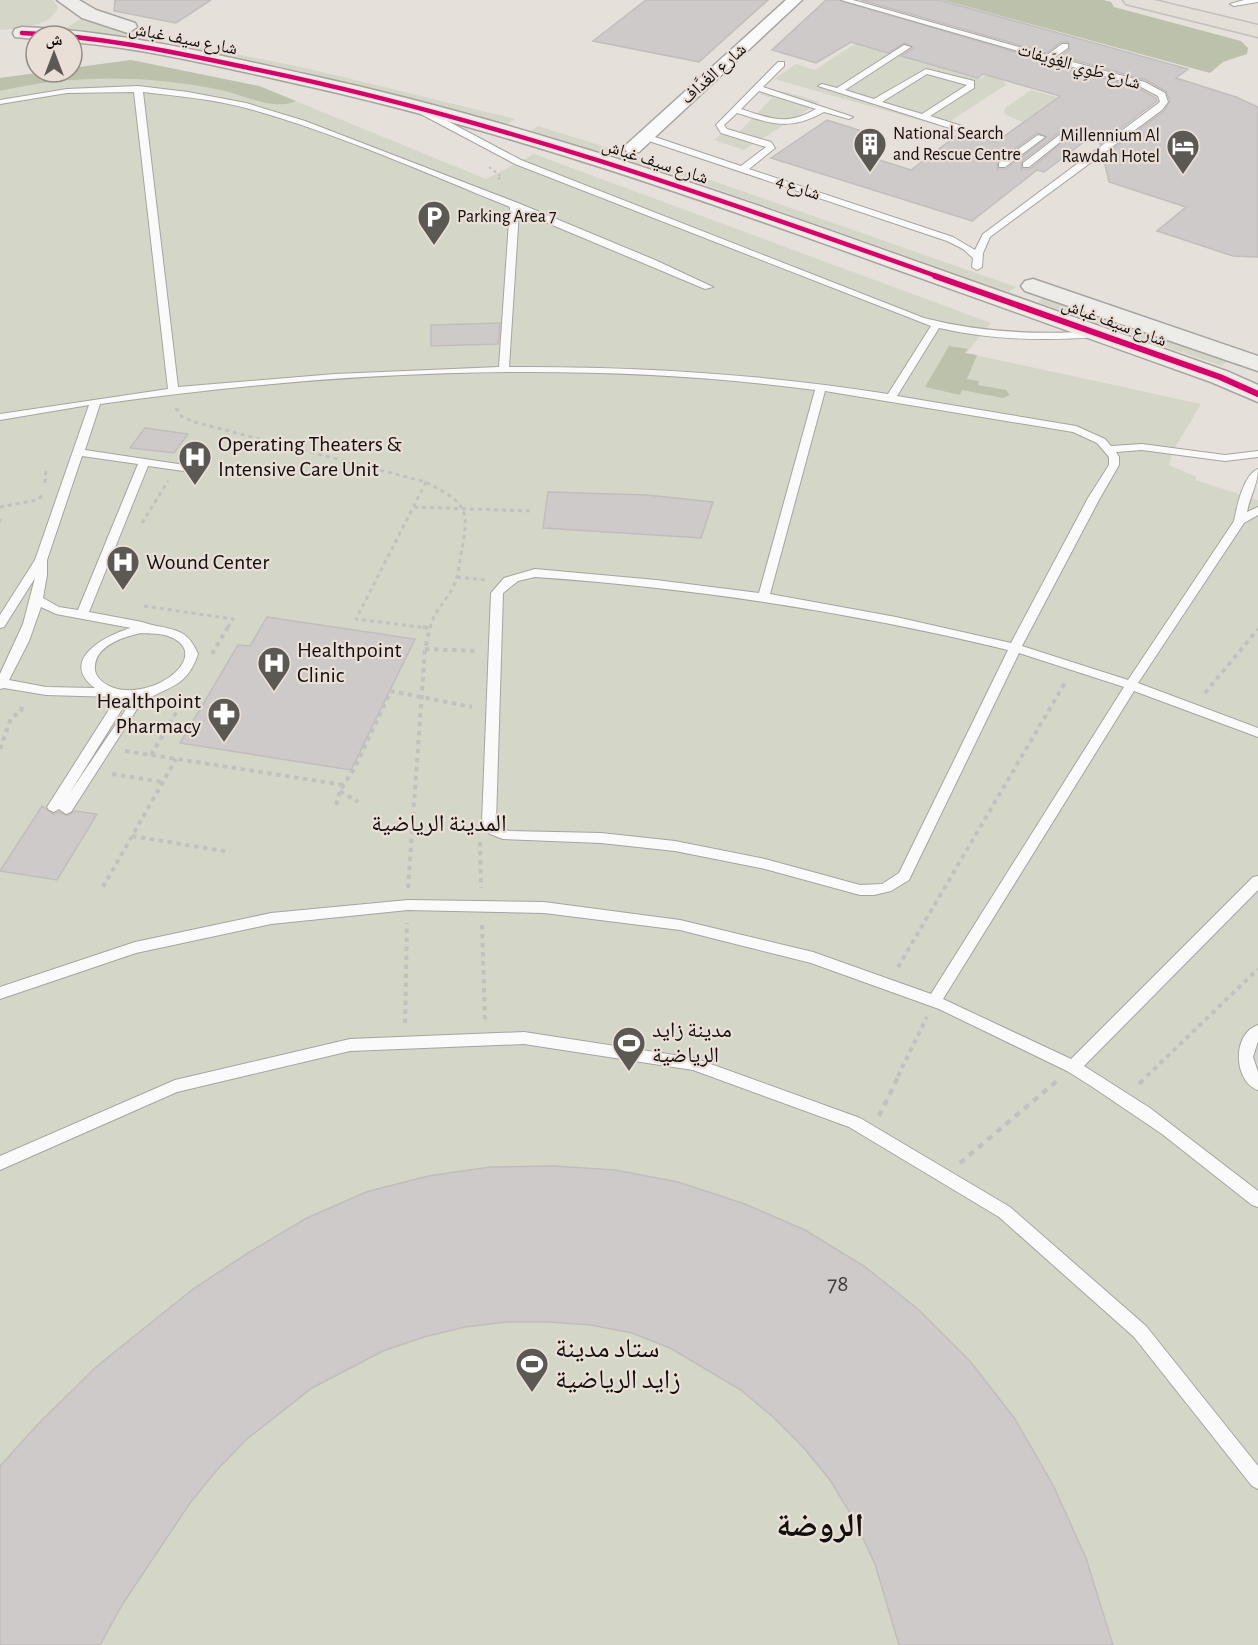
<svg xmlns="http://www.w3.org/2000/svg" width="1258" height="1645" viewBox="0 0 1258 1645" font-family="'Alegreya Sans','Noto Naskh Arabic',sans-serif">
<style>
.green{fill:#d4d7c8}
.forest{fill:#bbc1aa}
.building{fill:#cecac9;stroke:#c2bdbd;stroke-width:1.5;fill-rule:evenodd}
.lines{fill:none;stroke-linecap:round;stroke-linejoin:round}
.lane-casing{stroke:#a7a3a0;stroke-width:2}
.street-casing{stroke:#a7a3a0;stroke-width:3}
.secondary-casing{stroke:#a7a3a0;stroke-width:3}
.primary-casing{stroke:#c2bfbd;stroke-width:3}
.path-far3{stroke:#c2c1bf;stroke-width:2;stroke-dasharray:3 3;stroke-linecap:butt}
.path-far2{stroke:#c2c1bf;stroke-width:3;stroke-dasharray:4 4;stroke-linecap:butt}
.path-far1{stroke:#c2c1bf;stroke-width:4;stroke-dasharray:4.5 4.5;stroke-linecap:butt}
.path{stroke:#c2c1bf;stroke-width:4.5;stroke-dasharray:6 6;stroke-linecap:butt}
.lane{fill:#fbfafa;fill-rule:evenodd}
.street{fill:#fbfafa;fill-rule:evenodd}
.secondary{fill:#eeece8;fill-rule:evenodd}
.primary{fill:#e3dfd7;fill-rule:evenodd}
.cycleway-far1-casing{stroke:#eadfd7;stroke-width:7}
.cycleway-casing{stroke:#eadfd7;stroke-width:9}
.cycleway-far1{stroke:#d6006c;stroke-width:4.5}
.cycleway{stroke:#d6006c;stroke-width:6}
.labels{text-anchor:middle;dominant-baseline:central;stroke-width:4.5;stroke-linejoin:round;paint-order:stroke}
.far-street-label{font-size:18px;fill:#110e0b;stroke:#eadfd7}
.far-poi-label{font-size:18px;fill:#110e0b;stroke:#eadfd7;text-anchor:start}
.poi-label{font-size:22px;fill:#110e0b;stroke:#eadfd7;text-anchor:start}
.neighbourhood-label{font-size:24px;fill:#110e0b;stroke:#eadfd7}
.near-number-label{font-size:24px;fill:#403d3a}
.near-poi-label{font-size:27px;fill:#110e0b;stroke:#eadfd7;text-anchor:start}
.near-district-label{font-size:33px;font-weight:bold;fill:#110e0b;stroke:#eadfd7}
</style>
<rect width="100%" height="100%" fill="#e6e0db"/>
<path class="green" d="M0 0H53L58 7C52 27 17 29 0 30Z
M82 18 100 25 151 36 143 41 66 28Z
M868 35 865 46 980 79 988 74 1000 77 1006 85 949 122 933 124 774 79 796 64 815 70Z
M177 42 306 68 515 119 508 124 329 79 171 46Z
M131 60 259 86 486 179 534 154 991 323 966 353 1201 404 1173 451 1169 465 1197 477 1195 480 1258 500V1645H0V78L45 72H72V68Z
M1031 90 1057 97 1022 122 1004 114 1005 108Z
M771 91 786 92 820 102 744 150 714 140 723 132 736 135 772 98 759 94Z
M538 126 699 176 1016 287 1009 292 677 175 531 131Z
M1045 297 1116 322 1117 326 1108 327 1038 302Z
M1135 330 1143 331 1228 361 1222 366 1134 336 1132 332Z"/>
<path class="forest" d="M943 0H1103L1111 2 1114 7 1241 41 1248 48 1247 54 1223 62 1210 73Z
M131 60 259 86 296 101C275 111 246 96 225 91 152 75 72 74 0 91V78L45 72H72V68Z
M949 346 968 349 965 353 977 355 967 379 979 381 978 385 1006 390 1010 395 1003 398 962 390 960 395 925 387Z"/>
<path class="building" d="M115 0H211L176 23 114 11Z
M646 0H768L699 62 593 41Z
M826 0H839L1138 88 1156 98 1157 101 1100 144 1097 132 1044 172 1037 170 972 221 771 158 827 120 881 137 857 153 911 170 960 133 996 142 1060 96 983 74 978 78 901 56 913 48 905 43 888 53 851 42 816 63 772 50ZM1061 131 1071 135 1030 169H1021L1022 161ZM1037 133 1047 137 1006 169H997L998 161Z
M861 0H939L1188 69 1176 78 1236 97 1258 107V257L1233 256 1157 231 1186 207 1109 182 1103 156 1164 111 1170 101 1166 91 1146 80 1060 56 1069 50 1068 42H1061L1047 53Z
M500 323 498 344 431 346V325Z
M145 428 188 434 174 453 130 448Z
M548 492 647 495 713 502 701 538 543 528Z
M267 617 415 639 351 770 180 743 238 645 250 646Z
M42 806 53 814 59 812 67 816 75 811 97 814 57 880 0 871Z
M554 1166 615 1170 678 1182 745 1204 805 1230 864 1266 919 1310 970 1361 1015 1419 1053 1485 1086 1558 1113 1645H899L875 1564 855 1521 830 1480 803 1447 773 1417 741 1390 670 1348 632 1333 591 1325 549 1322H507L465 1327 424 1337 383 1351 312 1388 247 1439 217 1470 190 1503 122 1605 100 1645H0V1466L39 1423 96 1367 193 1289 248 1253 305 1219 366 1192 428 1176 490 1167Z"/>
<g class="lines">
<defs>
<path id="lane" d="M841 0H853L1047 55 1062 44H1068V48L1055 57 1145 82 1165 93 1168 102 1162 110 990 237 983 253 982 267 977 270 972 267 973 258 963 249 947 241 643 139V135H649L741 166 766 147 721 133 716 125 778 62H784V66L763 87 853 117 849 119 824 112C789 131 773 124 737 113L724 125 727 129 771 142 775 148 749 169 953 237 975 250 983 234 1160 102 1158 96 1139 86ZM759 91 816 109C786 126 772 119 741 109Z
M1244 0H1258V2L1234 6 1230 4Z
M904 45 911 47 845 90 874 99 926 69 974 81V88L930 116 965 127V131H959L818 86 822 84 837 88ZM927 74 967 85 922 114 882 102Z
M138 86 188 92 246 103 305 121 518 203 655 260 713 287 705 289 519 211 509 367C636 366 762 374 888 394L931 326 515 164 417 112V108H423L521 160 924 318C982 333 1039 335 1098 331L1103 334 1098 337C1045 341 991 340 939 328L897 396 1076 426 1105 439 1111 446 1142 444 1225 455 1258 451V457L1225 461 1142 450 1116 452 1119 457V465L1100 498 1022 646 1128 680 1234 521C1237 507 1243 475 1258 469 1258 484 1250 496 1247 512L1258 507V515L1244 523 1138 683 1258 728V737L1134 691 943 999 1071 1059 1253 877 1258 876V890L1084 1066 1150 1108 1258 1191V1207L1252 1205 1162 1134 1091 1086 1067 1071 939 1009 811 963 680 930 544 913 408 910 271 924 136 953 0 999V987L135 942 271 913 408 900 544 902 680 920 813 952 931 994 1124 687 1019 653 909 880 891 891 874 895H860L765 869 675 851 601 843 503 839 490 834 482 822 491 593 504 578 535 569 656 580 759 593 815 390C583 359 332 371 100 404L85 450 198 467 203 470 198 473 148 466 89 612 142 622C167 631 186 624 198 654 185 694 160 684 137 709L71 812 66 814 59 809 54 812 49 810 47 807 49 804 117 697 46 695 4 688 0 689V674L23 624 35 578 4 627 0 628V615L35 560 89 405 0 420V414L168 389 134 92 67 93 0 104V100L67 89ZM143 92C177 96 212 99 246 108 337 133 423 172 510 207L499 367 335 374 178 387ZM825 391 1073 432 1097 443 1109 457V465L1088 498 1011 643 896 617 770 594ZM82 456 138 464 78 610 59 607 43 598 47 575V560ZM535 577C695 588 852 612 1008 650L899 873 882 884 860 885 765 859 675 841 601 833 509 831 500 828 496 822 503 593 518 581ZM41 607 56 614 131 628C105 635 58 661 95 688L46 687 9 680 29 641ZM141 633C150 634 160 633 168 636 215 653 156 701 114 688 106 685 96 679 95 670 93 646 123 637 141 633ZM129 698 133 699 69 794Z
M1062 133 1069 135 1029 167H1023V163Z
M1038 135 1045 137 1005 167H999V163Z
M1258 1025V1041L1253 1057 1258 1072V1090C1234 1082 1231 1034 1258 1025Z
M524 1032 694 1058 860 1118 1010 1207 1146 1326 1258 1466V1489L1252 1486 1134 1337 999 1217 849 1127 693 1070 524 1044 350 1051 177 1092 0 1170V1156L175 1080 350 1039Z"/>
<path id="street" d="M786 0H802L639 152H627L624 148 627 144Z"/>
<path id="secondary" d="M57 0H79L96 10 135 23 137 27 128 33 82 18Z
M22 27C119 31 214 54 309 75 511 119 706 186 901 256 1010 295 1120 333 1229 372L1258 385V402L1211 382C1102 343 993 304 884 265 695 197 504 130 307 86 230 69 151 49 72 42V36H36V39L15 37 13 33 15 29Z
M1033 279 1258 356V371L1025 291 1021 286 1025 281Z"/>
<path id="primary" d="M1123 0H1154L1258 25V37L1126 4Z"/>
</defs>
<use href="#lane" class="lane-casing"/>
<use href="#street" class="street-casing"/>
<use href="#secondary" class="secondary-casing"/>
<use href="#primary" class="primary-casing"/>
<path class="path-far3" d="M489 167 502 177 496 180"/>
<path class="path-far2" d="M176 408 181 416 194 422 426 482C467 504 470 508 461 554 459 563 459 576 454 585 447 601 433 611 430 629
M426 482 356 619 428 628
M45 483 46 469
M0 507 37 500 42 496
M414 507 530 511
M0 519V522
M142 523 168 481
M457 577 486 580
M144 606 233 619 227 629"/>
<path class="path-far1" d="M423 627 428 628
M425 649 475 651
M212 654 228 627
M1205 693 1258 629
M0 749 11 718 21 711 23 703
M125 751 344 785
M151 755 186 696
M112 774 162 782
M340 791 358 802
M336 805 340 791 355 767 391 691 472 707
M132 836 230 852
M480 842 481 888
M103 887 176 759
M408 888 425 649 430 627
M482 925 485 1020
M898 967 1066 681
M405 1023 407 923
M898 1076 927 1017
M1147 1076 1258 969"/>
<path class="path" d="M1139 1084 1148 1075
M879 1116 899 1075
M960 1163 1058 1080"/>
<use href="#lane" class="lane"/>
<use href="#street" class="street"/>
<use href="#secondary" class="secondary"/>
<use href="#primary" class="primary"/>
<defs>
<path id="cycleway-far1" d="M22 33C99 36 173 52 249 68 485 116 712 196 939 277"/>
<path id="cycleway" d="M935 276 1220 377 1258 394"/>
</defs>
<use href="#cycleway-far1" class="cycleway-far1-casing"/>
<use href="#cycleway" class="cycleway-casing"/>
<use href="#cycleway-far1" class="cycleway-far1"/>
<use href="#cycleway" class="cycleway"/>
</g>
<defs>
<symbol id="building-pin" viewBox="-11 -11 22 30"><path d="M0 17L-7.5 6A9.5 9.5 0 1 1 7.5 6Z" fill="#5c5854" stroke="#eadfd7"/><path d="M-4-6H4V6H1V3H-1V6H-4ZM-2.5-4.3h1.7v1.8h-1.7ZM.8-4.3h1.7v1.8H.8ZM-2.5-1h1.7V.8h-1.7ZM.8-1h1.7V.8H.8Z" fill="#fff"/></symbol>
<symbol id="hotel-pin" viewBox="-11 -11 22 30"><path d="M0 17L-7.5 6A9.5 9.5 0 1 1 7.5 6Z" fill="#5c5854" stroke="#eadfd7"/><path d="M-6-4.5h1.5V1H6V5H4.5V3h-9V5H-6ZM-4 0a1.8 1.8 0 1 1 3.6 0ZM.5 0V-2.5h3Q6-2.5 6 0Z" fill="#fff"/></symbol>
<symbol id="parking-pin" viewBox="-11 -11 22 30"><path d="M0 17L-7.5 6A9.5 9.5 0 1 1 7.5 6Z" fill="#5c5854" stroke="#eadfd7"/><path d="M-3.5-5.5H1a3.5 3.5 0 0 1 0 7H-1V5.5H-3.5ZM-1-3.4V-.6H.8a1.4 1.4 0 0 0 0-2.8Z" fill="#fff"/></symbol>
<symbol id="hospital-pin" viewBox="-11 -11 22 30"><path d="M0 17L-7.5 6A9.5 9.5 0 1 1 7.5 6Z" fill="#5c5854" stroke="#eadfd7"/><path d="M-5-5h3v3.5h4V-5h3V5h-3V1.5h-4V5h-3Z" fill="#fff"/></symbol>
<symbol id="pharmacy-pin" viewBox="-11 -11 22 30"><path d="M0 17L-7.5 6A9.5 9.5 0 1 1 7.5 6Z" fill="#5c5854" stroke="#eadfd7"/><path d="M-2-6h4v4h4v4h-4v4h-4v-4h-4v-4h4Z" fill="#fff"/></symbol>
<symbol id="stadium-pin" viewBox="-11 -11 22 30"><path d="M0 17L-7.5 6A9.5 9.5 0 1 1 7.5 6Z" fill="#5c5854" stroke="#eadfd7"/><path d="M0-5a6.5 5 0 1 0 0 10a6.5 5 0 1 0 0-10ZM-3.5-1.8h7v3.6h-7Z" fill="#fff"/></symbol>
</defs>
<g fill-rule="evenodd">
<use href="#building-pin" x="851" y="125" width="38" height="52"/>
<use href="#hotel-pin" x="1164" y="127" width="38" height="52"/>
<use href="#parking-pin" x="415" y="198" width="38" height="52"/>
<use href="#hospital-pin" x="176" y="438" width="38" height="52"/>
<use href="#hospital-pin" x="104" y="543" width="38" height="52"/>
<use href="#hospital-pin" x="255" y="644" width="38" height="52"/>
<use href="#pharmacy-pin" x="205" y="695" width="38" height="52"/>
<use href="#stadium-pin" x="610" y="1024" width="38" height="52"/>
<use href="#stadium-pin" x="513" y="1345" width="38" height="52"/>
</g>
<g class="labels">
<g class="far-street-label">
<text transform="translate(183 39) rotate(11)">شارع سيف غباش</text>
<text transform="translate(1079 67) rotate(16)">شارع طَوِي الغِوَيفات</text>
<text transform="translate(714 74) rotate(-42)">شارع الغَدَّاف</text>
<text transform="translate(655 162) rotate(18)">شارع سيف غباش</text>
<text transform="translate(798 188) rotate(19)">شارع 4</text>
<text transform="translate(1114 323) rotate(20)">شارع سيف غباش</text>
</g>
<g class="far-poi-label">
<text x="893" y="134">National Search<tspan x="893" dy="21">and Rescue Centre</tspan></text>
<text x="1160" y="136" text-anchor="end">Millennium Al<tspan x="1160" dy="21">Rawdah Hotel</tspan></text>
<text x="457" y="217">Parking Area 7</text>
</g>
<g class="poi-label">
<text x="218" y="444">Operating Theaters &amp;<tspan x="218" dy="25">Intensive Care Unit</tspan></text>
<text x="146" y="562">Wound Center</text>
<text x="297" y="650">Healthpoint<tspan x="297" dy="25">Clinic</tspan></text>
<text x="201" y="701" text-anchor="end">Healthpoint<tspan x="201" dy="25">Pharmacy</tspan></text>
<text x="652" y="1030">مدينة زايد<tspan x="652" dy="25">الرياضية</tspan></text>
</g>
<g class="neighbourhood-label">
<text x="439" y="824">المدينة الرياضية</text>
</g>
<g class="near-number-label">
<text x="838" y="1284">78</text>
</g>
<g class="near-poi-label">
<text x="555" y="1348">ستاد مدينة<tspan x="555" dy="31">زايد الرياضية</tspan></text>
</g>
<g class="near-district-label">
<text x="820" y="1526">الروضة</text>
</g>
</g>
<g transform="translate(54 54)"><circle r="28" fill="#eadfd7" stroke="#938b85" stroke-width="1.5"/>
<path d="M0-4.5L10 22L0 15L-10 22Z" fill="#5c5854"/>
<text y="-9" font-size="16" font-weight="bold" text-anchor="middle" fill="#110e0b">ش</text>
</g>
</svg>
